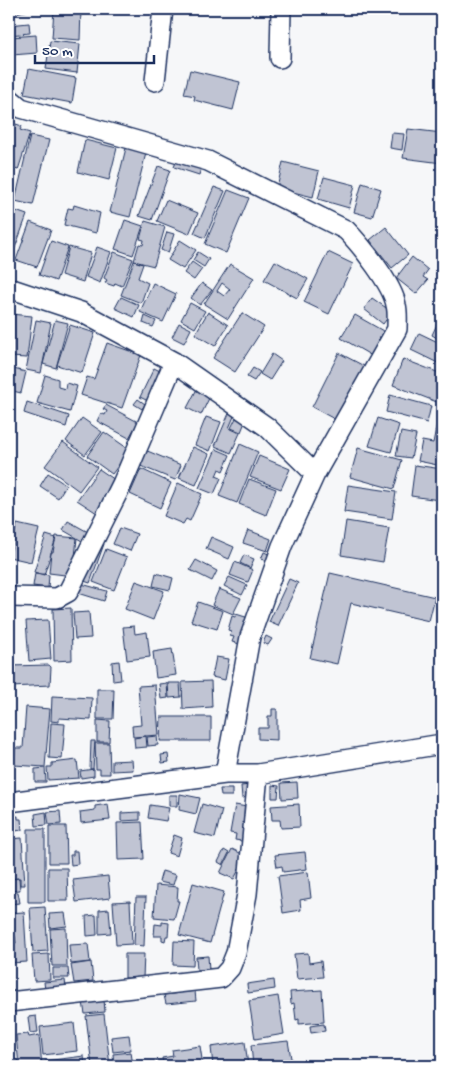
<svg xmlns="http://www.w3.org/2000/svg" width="451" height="1075" viewBox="0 0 451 1075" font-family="'Gochi Hand',sans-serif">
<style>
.building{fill:#c0c4d3;stroke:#1b2f5e;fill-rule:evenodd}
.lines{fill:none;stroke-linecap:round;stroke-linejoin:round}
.street-casing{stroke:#1b2f5e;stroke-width:22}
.street{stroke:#fff;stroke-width:19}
</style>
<rect width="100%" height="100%" fill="#f6f7f9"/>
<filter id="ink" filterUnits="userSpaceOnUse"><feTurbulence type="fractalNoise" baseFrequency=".02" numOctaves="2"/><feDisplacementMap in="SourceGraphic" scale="10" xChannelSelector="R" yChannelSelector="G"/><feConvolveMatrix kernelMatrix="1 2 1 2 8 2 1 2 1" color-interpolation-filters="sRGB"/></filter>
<g filter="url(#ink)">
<path class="building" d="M14 9H35L15 13Z
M54 9H81L80 40 52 38Z
M29 23 30 33 9 35V25Z
M36 35 37 53 12 55 11 37Z
M50 41 80 44 77 73 46 69Z
M29 69 76 78 72 103 24 94Z
M190 70 240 82 233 110 194 100 195 96 184 94Z
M16 124 22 126 20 130 30 133 18 170 9 167V145Z
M408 129 442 133V163L403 158Z
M392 133 404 134 402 150 390 148Z
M30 136 49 140 33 205 15 201Z
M85 140 117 148 109 180 78 172Z
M126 148 146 153 130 217 110 212Z
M177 160 201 168 199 175 174 167Z
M283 162 319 171 313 197 277 188Z
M158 166 170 170 152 220 139 216Z
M324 177 355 185 349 208 318 199Z
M362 183 381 189 372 217 354 212Z
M214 187 225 191 205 238 194 233Z
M228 190 249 198 226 253 205 244Z
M166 200 198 213 189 234 157 221Z
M74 205 100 213 96 233 64 225 68 208 73 209Z
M10 209 27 215 11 259 9 258Z
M125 220 143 226 133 255 115 249Z
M145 221 165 227 154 266 134 261 139 244 143 245 144 240 140 239Z
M30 222 51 230 37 267 16 260Z
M386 227 408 255 392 268 370 240Z
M167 232 174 234 168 253 161 250Z
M180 240 196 250 183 269 168 260Z
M51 241 68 247 56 281 39 275Z
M69 247 91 253 83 282 61 275Z
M97 247 111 252 100 283 86 277Z
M114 252 133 259 122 286 115 283 114 286 105 283 107 280 104 278Z
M198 252 209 259 204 267 193 260Z
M328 252 353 264 329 314 304 302Z
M412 257 428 270 423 277 428 280 416 294 396 278Z
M134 261 143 264 138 278 148 283 141 303 121 295Z
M275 261 308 279 297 298 264 280Z
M192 262 202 269 194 280 184 273Z
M230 264 254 278 228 319 204 304ZM222 283 230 289 224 296 217 291Z
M153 283 176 294 163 322 140 312Z
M202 283 212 290 200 305 191 298Z
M121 297 139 305 134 317 115 308Z
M372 298 392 312 383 324 364 309Z
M190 303 205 311 195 328 181 320Z
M208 312 228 325 215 346 195 334Z
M242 313 264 327 235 372 213 358Z
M10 314 32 316 27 358 9 357Z
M355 315 385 332 372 356 341 338Z
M145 316 156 321 153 327 143 323Z
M36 320 51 323 41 373 26 370Z
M55 320 68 323 56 368 43 364Z
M438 322 442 324V341L432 335Z
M179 323 191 329 184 343 172 337Z
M70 325 95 333 82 373 57 365Z
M419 333 442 344V365L411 350Z
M107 343 141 355 122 408 81 395 87 377 94 379Z
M339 353 366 367 338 421 312 407Z
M272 354 282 361 270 380 260 374Z
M403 359 442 374V404L393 385Z
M9 368 26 372 21 393 9 390Z
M154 368 164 373 150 402 140 397Z
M253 368 260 372 254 381 247 377Z
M45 375 58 379V387L65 389 66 383 77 386 70 412 37 403Z
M198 387 211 394 201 415 187 408Z
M390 395 431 406 427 423 386 412Z
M138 399 145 404 142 409 134 404Z
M27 402 69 416 66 427 24 413Z
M106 405 138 422 129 438 97 421 101 413 105 415 107 411 103 409Z
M440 408 442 409V466L418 461 422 441 433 443Z
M230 411 235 414 229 428 240 433 231 453 215 446Z
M206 417 221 422 210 451 195 445Z
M82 418 102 432 85 455 66 441Z
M236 418 245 422 241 432 231 428Z
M378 418 399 425 391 452 369 446Z
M104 432 130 450 112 474 87 456Z
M401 432 416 435 411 458 396 456Z
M63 442 97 467 79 491 45 466Z
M240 444 258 452 237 503 219 496Z
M193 447 209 454 196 485 179 478Z
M358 448 402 460 394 489 350 477Z
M216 449 230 455 223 471 219 469 216 476 221 478 214 494 199 488Z
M145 450 181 465 175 480 138 465Z
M259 456 290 469 281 489 250 477Z
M415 465 442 469 439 500 411 496Z
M99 469 121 484 100 515 77 500Z
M141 469 171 483 160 508 130 494Z
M48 473 66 485 58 498 40 486Z
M249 479 276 489 266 515 239 504Z
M178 483 202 494 190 521 186 519 183 524 164 516Z
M348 485 396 492 392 519 344 512Z
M68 521 88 532 82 541 63 530Z
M346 521 389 528 383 562 341 555Z
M17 524 39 529 31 562 9 557Z
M120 528 137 534 130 551 113 544Z
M248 530 271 539 267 551 243 543Z
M46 535 56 538 44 575 34 572Z
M56 536 77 538 73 576 49 573 51 552H53Z
M211 537 234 547 229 559 206 549Z
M95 541 104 544 90 583 81 580Z
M106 549 127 557 114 590 93 582Z
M264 552 271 555 269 561 261 559Z
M244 555 254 559 250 568 240 563Z
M196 560 217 571 212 581 190 570Z
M235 562 253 570 248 582 230 575Z
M35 573 49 575 48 588 33 586Z
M156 573 173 578 170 590 153 586Z
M330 573 435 597 429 621 351 603 337 664 310 658Z
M229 577 247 585 242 595 224 586Z
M289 579 298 583 278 626 269 622Z
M136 581 164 591 153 620 125 609Z
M78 583 107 591 104 601 75 592Z
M219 589 241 598 233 614 212 605Z
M198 602 223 611 217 629 191 621Z
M71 608 72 660 54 661 53 609Z
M89 612 91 638 75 639 73 613Z
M236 614 252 619 244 645 232 642 234 637 230 636 231 631 228 630 232 616 235 617Z
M48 620 51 659 29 661 26 621Z
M134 626 135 634 147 632 150 657 127 660 123 627Z
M266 636 272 639 268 645 263 643Z
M172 649 176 675 156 678 153 652Z
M216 657 229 659 225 680 212 677Z
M119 661 121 680 113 681 112 662Z
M49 665 51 667 50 685 11 687 10 666Z
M211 681 212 707 183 709 182 682Z
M167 683 168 698 161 699 159 684Z
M168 683H180L181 697 169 698Z
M155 685 159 735 133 737 132 726 141 725 138 686Z
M97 689H114L113 719H97Z
M52 696 92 698 91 720 59 718V722L51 721Z
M26 707 50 709 45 767 14 765 15 748H23Z
M272 709H277V740L258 739V728H268V716H272Z
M161 717H211V741H160Z
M97 720 110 721 109 742H97Z
M51 723 65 724 62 759 49 758Z
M146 736 147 747 135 748 134 738Z
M157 736 158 745 148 746 147 737Z
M91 741H95L93 769H90Z
M95 743H109L110 774H100V769H96Z
M168 754 169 762 162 763 161 755Z
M77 760 79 778 48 780 47 767H52V763Z
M132 760 133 770 112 771V761Z
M45 768 46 782H35V769Z
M94 769V776L81 778 80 771Z
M297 782 298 798 282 799 281 783Z
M250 785 251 797 242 798 241 786Z
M272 785 279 786 278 798H272Z
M220 789H232V796H221Z
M180 794 200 798 196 814 179 810Z
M169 795H177V806H169Z
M108 804 110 820 81 823 80 812 95 810V806Z
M202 804 222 810 215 838 194 833Z
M299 804 300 827 281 828 280 820H272L271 806Z
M150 805 169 808 166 821 148 818Z
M235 805 253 808 247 842 235 840 236 834 230 833Z
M60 811 61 824 49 825 47 812Z
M46 812 47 825 36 826 35 814Z
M140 812V820L121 821V813Z
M18 816V819H21L22 830 9 832V817Z
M142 822 144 859 118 860 117 823Z
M49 826H66L67 863H49Z
M28 829H45V902H28Z
M174 835 182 838 177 856 168 853Z
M22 838 25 885H20V878L9 879V839Z
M232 849 246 856 234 879 220 873Z
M224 850 229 853 223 865 218 862Z
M73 851H77L78 864 71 865 70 855H73Z
M305 852 307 869 283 872 282 866 277 867 275 855Z
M48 868H67L68 901H48Z
M162 871 176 875 173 885 159 882Z
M308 872 311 898 300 900 301 910 283 913 278 876Z
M108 876 110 898 76 902 73 880Z
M19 878 20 890 9 891V879Z
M193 883 224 892 210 943 179 935Z
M156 885 178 887 177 901H179L174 919 154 917Z
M18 892 20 903 9 904V893Z
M136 897H146L144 946 134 945Z
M130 901 132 944 116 945 113 902Z
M45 907 48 951 33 952 30 908Z
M109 909 111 933 99 934V910Z
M24 912 27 962 9 963V943H16L15 936H9V913Z
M65 913 67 926 50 928 49 914Z
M96 915 97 935 87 936 86 916Z
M162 922 169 923 168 936H166L165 941 162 940V936H154L155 924 162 925Z
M66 928 67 966H52L50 929Z
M174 941 194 942 193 966 173 965Z
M88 944 90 962 71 964 69 945Z
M308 953 309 963 321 961 323 977 297 979 294 954Z
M49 954 50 980 34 981 32 955Z
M125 954H144L143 978H125Z
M208 956 209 969 197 970 196 957Z
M91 962 93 981 74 983 71 965Z
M53 968H68L69 978H53Z
M65 980 66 988 45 990 44 982Z
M274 980 275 989 248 993 247 984Z
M322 990 324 1022 299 1024V1019L296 1020 294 1003 291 1004 290 992Z
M195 991 196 1001 166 1004 164 995Z
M278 996 284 1034 255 1039 249 1001Z
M104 999 105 1012 85 1014 83 1002Z
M104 1014 110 1066H92L86 1016Z
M36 1016 38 1032 30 1033 28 1017Z
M74 1023 77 1051 43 1055 40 1027Z
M324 1024 325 1031 311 1033 310 1026Z
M28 1034 29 1037 39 1035 42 1066H19L16 1035Z
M129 1035 131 1050 113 1052 111 1037Z
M288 1041 292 1064 253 1066 251 1045Z
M245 1042 248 1066H213L211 1047Z
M200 1046 203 1066H163L162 1058 173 1056 172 1050Z
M131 1052 133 1066H114L113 1054Z
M84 1056 85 1066H46L45 1061Z
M161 1061 162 1066H134V1063Z"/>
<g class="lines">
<defs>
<path id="street" d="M280 58 281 9
M155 81 163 9
M9 98 21 108 208 161 346 230C361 245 393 285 396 305 398 312 397 321 397 329L315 474 282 546 250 637 225 774
M9 288 81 312 174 362 267 427 315 474
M9 597 57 598 68 592 122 484 174 362
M9 802 225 774H258L442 744
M9 1002 221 978 230 968 236 953 247 894 258 774"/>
</defs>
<use href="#street" class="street-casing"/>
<use href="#street" class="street"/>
</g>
</g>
<rect width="451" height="1075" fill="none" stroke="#fff" stroke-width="30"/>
<rect x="15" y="15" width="421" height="1045" fill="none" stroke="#1b2f5e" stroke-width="2" filter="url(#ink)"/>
<path d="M35 55v8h119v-8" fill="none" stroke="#1b2f5e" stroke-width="2.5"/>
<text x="42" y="55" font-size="15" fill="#1b2f5e" stroke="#ffffff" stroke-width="4" paint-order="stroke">50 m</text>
</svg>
